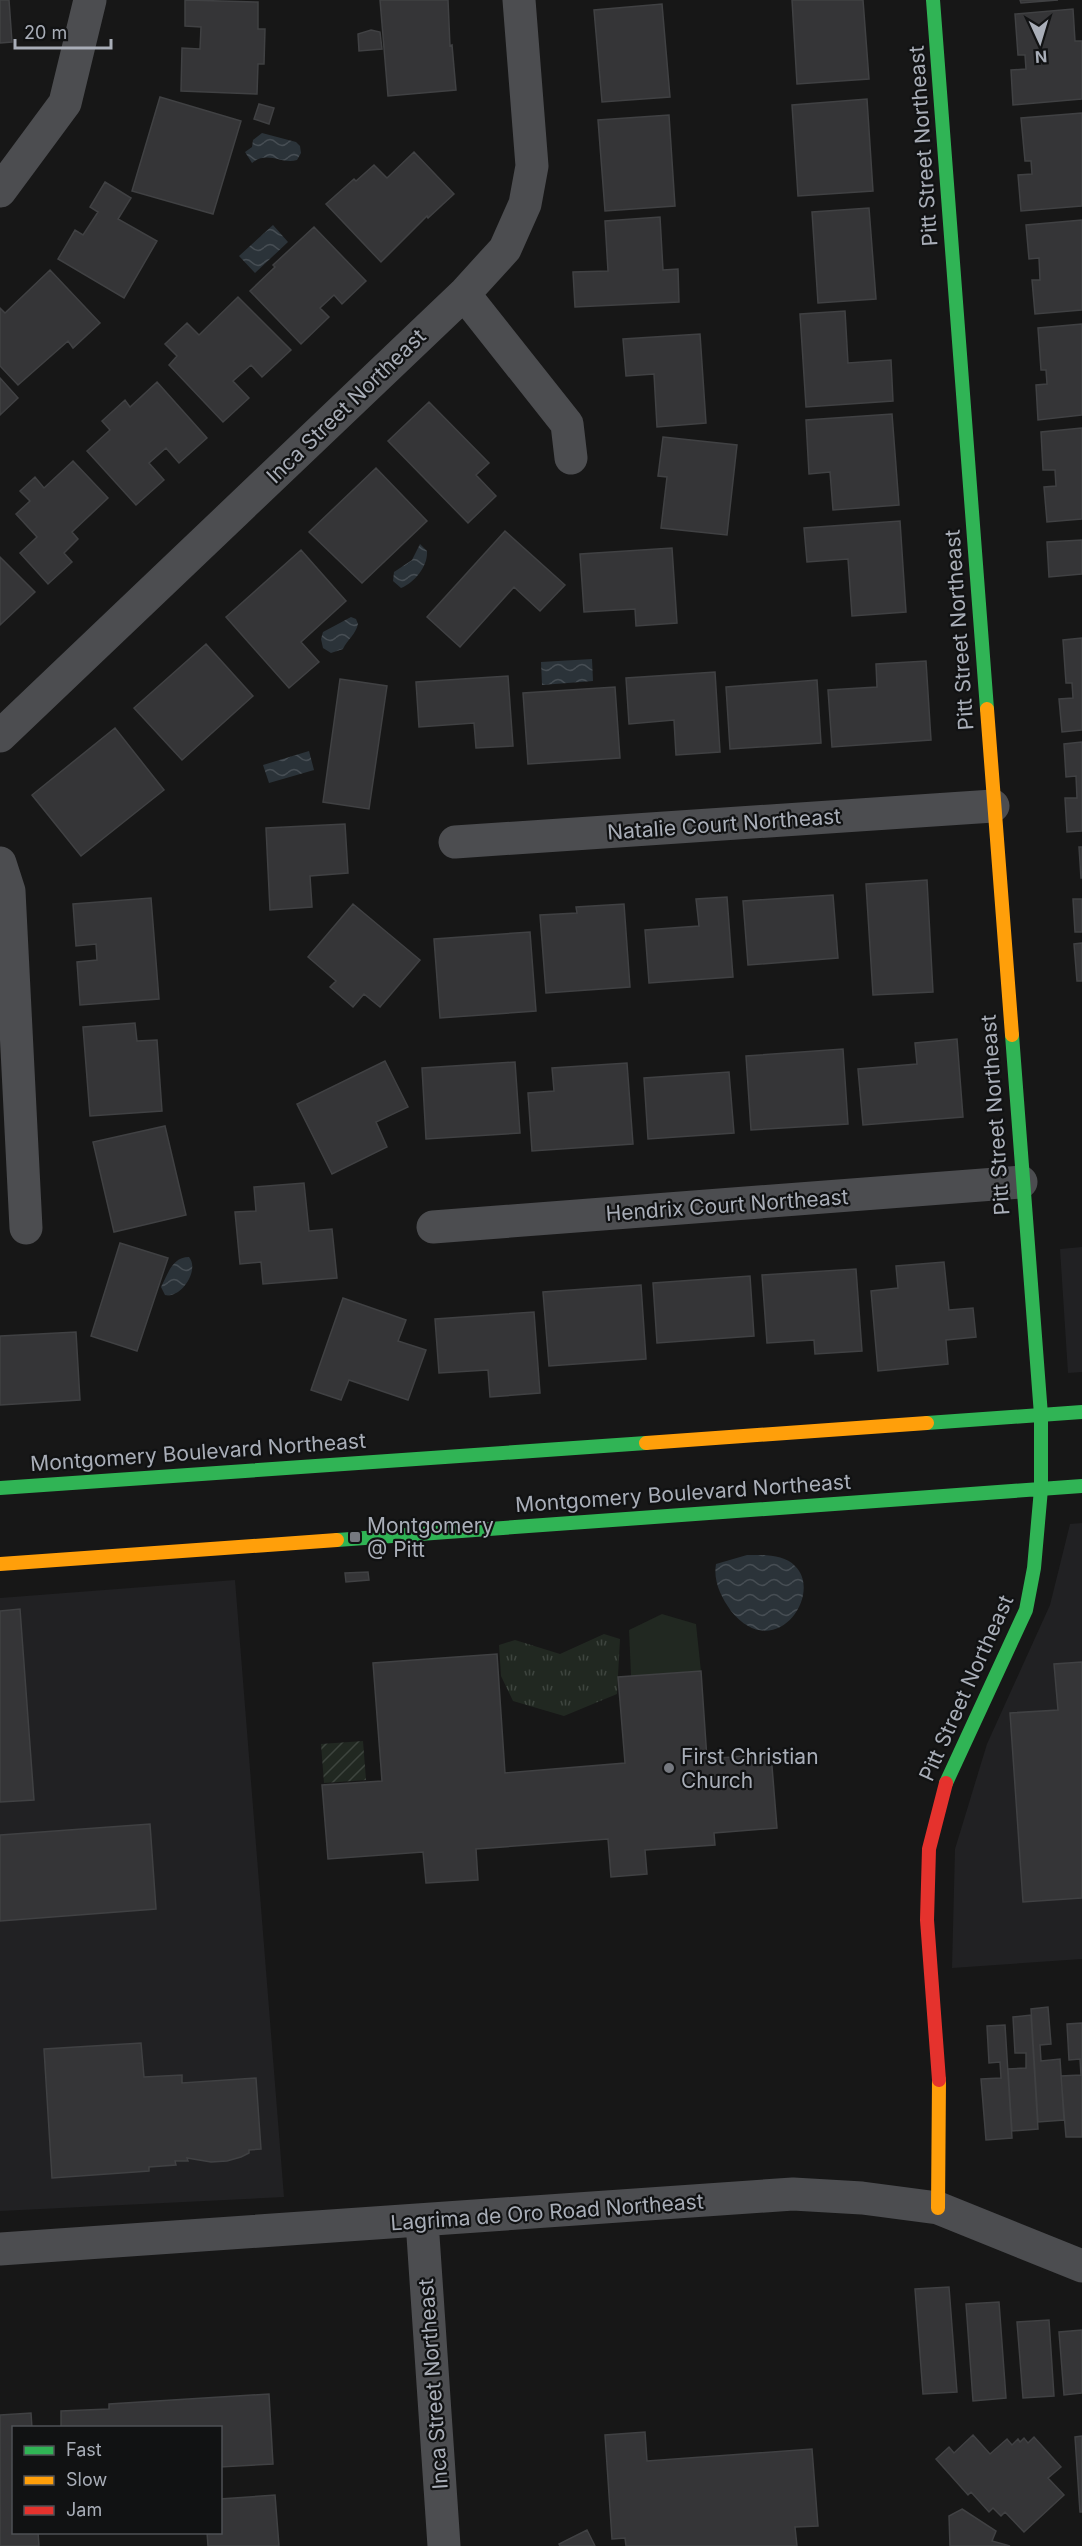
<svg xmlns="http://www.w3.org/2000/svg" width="1082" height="2546" viewBox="0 0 1082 2546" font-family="Inter,sans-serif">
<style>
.built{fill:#212123}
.grass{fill:url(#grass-tufts)}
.park{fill:#212821}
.garden{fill:url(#garden-furrows)}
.water{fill:url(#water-waves)}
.building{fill:#353537;stroke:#404143;stroke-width:1.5}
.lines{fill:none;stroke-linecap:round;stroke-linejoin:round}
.street{stroke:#4c4d50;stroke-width:33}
.fast{stroke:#30b455;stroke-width:14}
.slow{stroke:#ff9f0a;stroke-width:14}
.jam{stroke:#e5322d;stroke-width:14}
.poi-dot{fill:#767980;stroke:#111213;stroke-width:2}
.labels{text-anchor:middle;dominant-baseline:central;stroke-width:4.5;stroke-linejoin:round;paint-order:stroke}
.street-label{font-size:21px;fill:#a9aeb8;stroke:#111213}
.poi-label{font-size:21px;fill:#a9aeb8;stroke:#111213;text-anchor:start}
</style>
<defs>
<pattern id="grass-tufts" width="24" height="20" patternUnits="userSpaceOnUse" patternTransform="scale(1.5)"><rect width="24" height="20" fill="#212821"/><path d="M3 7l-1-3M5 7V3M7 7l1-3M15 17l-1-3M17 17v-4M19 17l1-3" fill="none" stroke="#3e453f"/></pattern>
<pattern id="garden-furrows" width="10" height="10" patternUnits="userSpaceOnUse" patternTransform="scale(1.5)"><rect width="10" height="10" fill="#212821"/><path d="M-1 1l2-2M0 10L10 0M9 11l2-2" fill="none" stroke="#3e453f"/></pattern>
<pattern id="water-waves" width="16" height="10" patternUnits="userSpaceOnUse" patternTransform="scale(1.5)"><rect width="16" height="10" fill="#2b3339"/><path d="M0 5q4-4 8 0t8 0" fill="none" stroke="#474e54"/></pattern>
</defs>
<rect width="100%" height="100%" fill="#171717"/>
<path class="built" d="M1082 1247V1372L1068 1373 1060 1249Z
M1082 1523V1959L952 1968 955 1849 987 1744 1050 1605 1070 1524Z
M235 1580 284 2197 0 2211V1598Z"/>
<path class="grass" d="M604 1634 620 1639 617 1694 564 1716 513 1701 501 1676 499 1645 515 1640 560 1654Z"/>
<path class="park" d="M662 1614 696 1624 701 1671 631 1676 629 1630Z"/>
<path class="garden" d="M363 1741 366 1780 324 1783 321 1744Z"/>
<path class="water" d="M262 133 296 142 300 146 301 153 297 160C282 165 268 150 252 163L245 152 252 147 253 140Z
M273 225 288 242 255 273 239 256Z
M420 544 427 551C428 566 415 582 401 588L393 581 394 572 412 560Z
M351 617 356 619 358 624C356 634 347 640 343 649L331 653 323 648 321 639 323 632Z
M592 659 593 681 542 685 541 662Z
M309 751 314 770 269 783 263 765Z
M189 1257C200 1270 181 1299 165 1295L161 1287C168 1274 172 1257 189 1257Z
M747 1555C762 1555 784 1554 795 1566 824 1594 775 1665 731 1611 721 1597 713 1581 716 1564Z"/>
<path class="building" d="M0 0H9L12 42 0 43Z
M185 0 258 2V29H265L264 64H258L257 94 181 91 182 48 200 49 201 27 185 26Z
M380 0H448L450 46 452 45 456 90 388 96Z
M792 0H863L869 79 797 84Z
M1020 0H1058L1021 3Z
M662 4 670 97 602 102 594 10Z
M1073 9 1075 41H1082V99L1013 105 1011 70 1026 69 1025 55H1018L1015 14Z
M371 30 380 32 382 49 359 51 358 34Z
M160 97 241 121 213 214 132 191Z
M867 99 873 191 798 196 792 105Z
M259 104 274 108 269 124 254 119Z
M1082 113V206L1021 211 1018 175 1032 174 1031 161H1025L1021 118Z
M669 115 675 206 605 211 598 120Z
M414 152 454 194 428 218 427 216 381 262 326 204 354 179 356 181 374 165 387 178Z
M105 182 131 198 118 219 157 241 124 298 58 259 75 230 83 235 98 212 90 207Z
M869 208 876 299 818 303 812 212Z
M660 217 663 270 678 269 679 302 575 307 573 272 608 271 605 221Z
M1082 220V310L1035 314 1032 280H1040L1039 258 1029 259 1026 225Z
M314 227 366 281 342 304 334 295 320 308 329 317 301 344 250 291 275 267 273 265Z
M50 270 100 323 73 348 68 341 18 385 0 366V308L5 313Z
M238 297 291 350 262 377 251 365 233 381 249 398 223 422 169 365 177 356 165 344 187 323 199 335Z
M845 311 848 363 891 360 893 401 806 407 800 314Z
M1082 324V415L1038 420 1036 385 1047 384 1046 370H1041L1038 328Z
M700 334 706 423 657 427 654 374 626 376 623 339Z
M0 378 18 398 0 415Z
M157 382 207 438 179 463 166 448 149 463 164 480 136 505 87 451 110 430 102 421 125 400 130 407Z
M429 402 489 463 476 475 496 496 468 523 388 441Z
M892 414 899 505 833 510 830 472 809 474 806 420Z
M1082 428V519L1047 522 1044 487 1056 486 1055 470H1043L1041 432Z
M663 437 737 445 727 535 661 528 667 477 658 476Z
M73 461 108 498 72 532 78 539 64 553 72 562 48 584 20 553 37 537 16 514 30 501 20 491 35 477 44 488Z
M376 468 427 521 362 583 309 532Z
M900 521 906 612 852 616 848 559 807 562 804 528Z
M505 531 565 585 540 611 514 587 460 647 427 617Z
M1082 540V574L1049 577 1047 542Z
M672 548 677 623 636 626 635 609 584 612 580 554Z
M301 550 346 601 301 642 319 662 289 688 226 617Z
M0 557 35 592 0 625Z
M1082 638V730L1062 732 1059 699 1073 698 1072 683H1066L1063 640Z
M206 644 253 696 182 760 134 708Z
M926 661 931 740 832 747 828 690 877 687 876 664Z
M715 672 720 752 676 755 674 720 629 724 626 678Z
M508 676 513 746 476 748 474 723 419 727 416 682Z
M340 679 387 686 369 809 323 802Z
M817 680 821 743 730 749 726 687Z
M615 687 620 758 528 764 523 693Z
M115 728 164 790 81 856 32 795Z
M1082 742V831L1067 832 1065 798H1077L1076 776 1066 777 1064 744Z
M345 824 348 873 310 876 312 907 270 910 266 828Z
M1079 847H1082V878H1081Z
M927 880 933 992 873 995 866 884Z
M833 895 838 958 748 965 743 901Z
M727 897 733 977 649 983 645 930 699 926 696 899Z
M151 898 159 999 80 1005 77 962 97 960 96 944 76 946 73 904Z
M1073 899H1082V932H1075Z
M353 904 420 960 380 1007 364 994 353 1007 330 987 336 981 308 957Z
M624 904 630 987 546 993 540 915 577 913 576 907Z
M530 932 536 1011 440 1018 434 939Z
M1082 943V981H1077L1074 944Z
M135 1023 137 1041 157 1040 162 1111 90 1116 83 1027Z
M957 1039 963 1117 863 1125 858 1069 917 1064 915 1043Z
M843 1049 848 1124 751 1130 746 1056Z
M385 1061 408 1107 376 1122 387 1147 332 1174 297 1104Z
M515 1062 520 1133 426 1139 422 1068Z
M627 1063 633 1144 532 1151 528 1093 554 1091 552 1068Z
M729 1072 734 1133 648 1139 644 1078Z
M165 1126 186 1215 114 1232 93 1142Z
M304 1183 309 1231 332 1229 337 1278 263 1284 261 1262 240 1264 235 1212 256 1211 254 1187Z
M120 1243 168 1258 137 1351 91 1336Z
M944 1262 949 1310 973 1308 976 1337 946 1340 948 1364 878 1371 871 1291 898 1288 896 1266Z
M856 1269 862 1351 815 1354 814 1340 767 1343 762 1275Z
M750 1276 754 1336 657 1343 653 1283Z
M641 1285 646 1359 549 1366 543 1292Z
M343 1298 406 1320 398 1341 426 1350 408 1400 349 1380 341 1400 311 1390Z
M534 1312 540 1393 490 1397 488 1370 439 1373 435 1319Z
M76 1332 80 1400 0 1405V1336Z
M368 1572 369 1580 346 1582 345 1573Z
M20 1609 34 1800 0 1802V1611Z
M497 1654 505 1773 625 1763 618 1677 701 1671 707 1759 771 1754 777 1828 714 1833 715 1845 645 1850 647 1874 611 1877 608 1839 476 1849 478 1880 426 1883 423 1852 328 1859 322 1785 382 1781 373 1663Z
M1082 1662V1898L1023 1902 1010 1713 1058 1710 1054 1664Z
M150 1824 156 1909 0 1921V1835Z
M1048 2007 1051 2044 1040 2045 1041 2061 1060 2059 1064 2120 1038 2122 1031 2009Z
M1031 2015 1038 2129 1012 2131 1008 2069 1026 2068V2053H1015L1013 2017Z
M1082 2023V2137H1066L1061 2076 1081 2075 1080 2059 1069 2060 1067 2024Z
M1005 2025 1012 2138 986 2140 981 2079 1001 2078 1000 2062 989 2063 987 2026Z
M141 2043 144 2077 182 2075V2083L256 2078 261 2149 249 2150V2153L241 2157 227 2161 211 2162 187 2158 188 2161H175L176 2165 149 2167V2171L52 2178 44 2049Z
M949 2287 957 2392 923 2394 915 2289Z
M999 2302 1006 2398 973 2401 966 2304Z
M1049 2320 1054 2396 1023 2398 1017 2322Z
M1082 2330V2393L1064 2395 1059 2332Z
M269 2394 273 2464 220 2467V2428H61V2411L109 2409V2404Z
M31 2413 32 2428H14V2532H38L39 2546H0V2415Z
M645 2432 647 2461 812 2449 818 2526 795 2527 797 2546H626L625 2538 612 2539 605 2435Z
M973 2435 990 2454 1007 2439 1012 2445 1018 2439 1020 2442 1024 2438 1028 2443 1034 2437 1061 2467 1048 2478 1064 2495 1024 2532 1005 2512 1001 2516 993 2508 989 2512 971 2492 968 2495 936 2459 949 2447 954 2453Z
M1082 2436V2512H1080L1075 2437Z
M275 2495 279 2546H208L207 2532H220V2499Z
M962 2509 996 2531 992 2541 1010 2546H950L949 2516Z
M587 2530 595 2546H560L559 2544Z"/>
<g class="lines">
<path class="street" d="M0 191 65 103 90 0
M464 294 567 424 571 458
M0 736 464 294 505 249 525 204 532 166 519 0
M455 842 993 806
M0 863 9 891 26 1228
M433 1227 1021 1182
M422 2221 444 2546
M0 2249 793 2194 862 2198 938 2208 1082 2266"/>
<path class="fast" d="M933 0 987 709
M927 1423 1082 1412
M0 1488 646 1443
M337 1540 1082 1486
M946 1783 1026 1610 1034 1568 1041 1489V1415L1012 1035"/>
<path class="slow" d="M987 709 1012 1035
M646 1443 927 1423
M0 1564 337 1540
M938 2208 939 2080"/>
<path class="jam" d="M939 2080 927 1920 929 1849 946 1783"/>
</g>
<g class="poi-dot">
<rect x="349" y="1531" width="12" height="12" rx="3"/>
<circle cx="669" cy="1768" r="6"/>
</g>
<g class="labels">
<g class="street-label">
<text transform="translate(923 146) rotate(-94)">Pitt Street Northeast</text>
<text transform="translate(346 406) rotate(-44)">Inca Street Northeast</text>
<text transform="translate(959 630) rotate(-94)">Pitt Street Northeast</text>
<text transform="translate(724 824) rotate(-4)">Natalie Court Northeast</text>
<text transform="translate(995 1115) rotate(-94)">Pitt Street Northeast</text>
<text transform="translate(727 1205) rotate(-4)">Hendrix Court Northeast</text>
<text transform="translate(198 1452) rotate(-4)">Montgomery Boulevard Northeast</text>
<text transform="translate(683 1493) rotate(-4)">Montgomery Boulevard Northeast</text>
<text transform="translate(966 1688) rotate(-66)">Pitt Street Northeast</text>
<text transform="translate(547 2212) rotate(-4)">Lagrima de Oro Road Northeast</text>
<text transform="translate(433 2384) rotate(-94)">Inca Street Northeast</text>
</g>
<g class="poi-label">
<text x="367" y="1525">Montgomery<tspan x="367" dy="24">@ Pitt</tspan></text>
<text x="681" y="1756">First Christian<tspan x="681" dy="24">Church</tspan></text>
</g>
</g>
<rect x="12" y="2426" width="210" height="108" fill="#111213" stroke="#4e5055" stroke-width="1.5"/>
<rect x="24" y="2446" width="30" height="9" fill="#30b455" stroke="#4e5055" stroke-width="1.5"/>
<text x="66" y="2456" font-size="18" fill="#a9aeb8">Fast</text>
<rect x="24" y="2476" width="30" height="9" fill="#ff9f0a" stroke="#4e5055" stroke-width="1.5"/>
<text x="66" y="2486" font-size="18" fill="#a9aeb8">Slow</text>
<rect x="24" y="2506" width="30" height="9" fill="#e5322d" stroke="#4e5055" stroke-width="1.5"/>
<text x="66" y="2516" font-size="18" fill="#a9aeb8">Jam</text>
<g transform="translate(1040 42) rotate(176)" stroke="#111213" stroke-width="4.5" paint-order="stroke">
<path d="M0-4.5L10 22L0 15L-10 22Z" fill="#a9aeb8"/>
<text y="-9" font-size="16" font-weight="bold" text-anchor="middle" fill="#a9aeb8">N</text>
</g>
<path d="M15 39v9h96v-9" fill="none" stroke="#a9aeb8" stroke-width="3"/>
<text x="24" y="39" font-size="18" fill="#a9aeb8" stroke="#111213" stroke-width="4.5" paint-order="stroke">20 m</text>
</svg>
